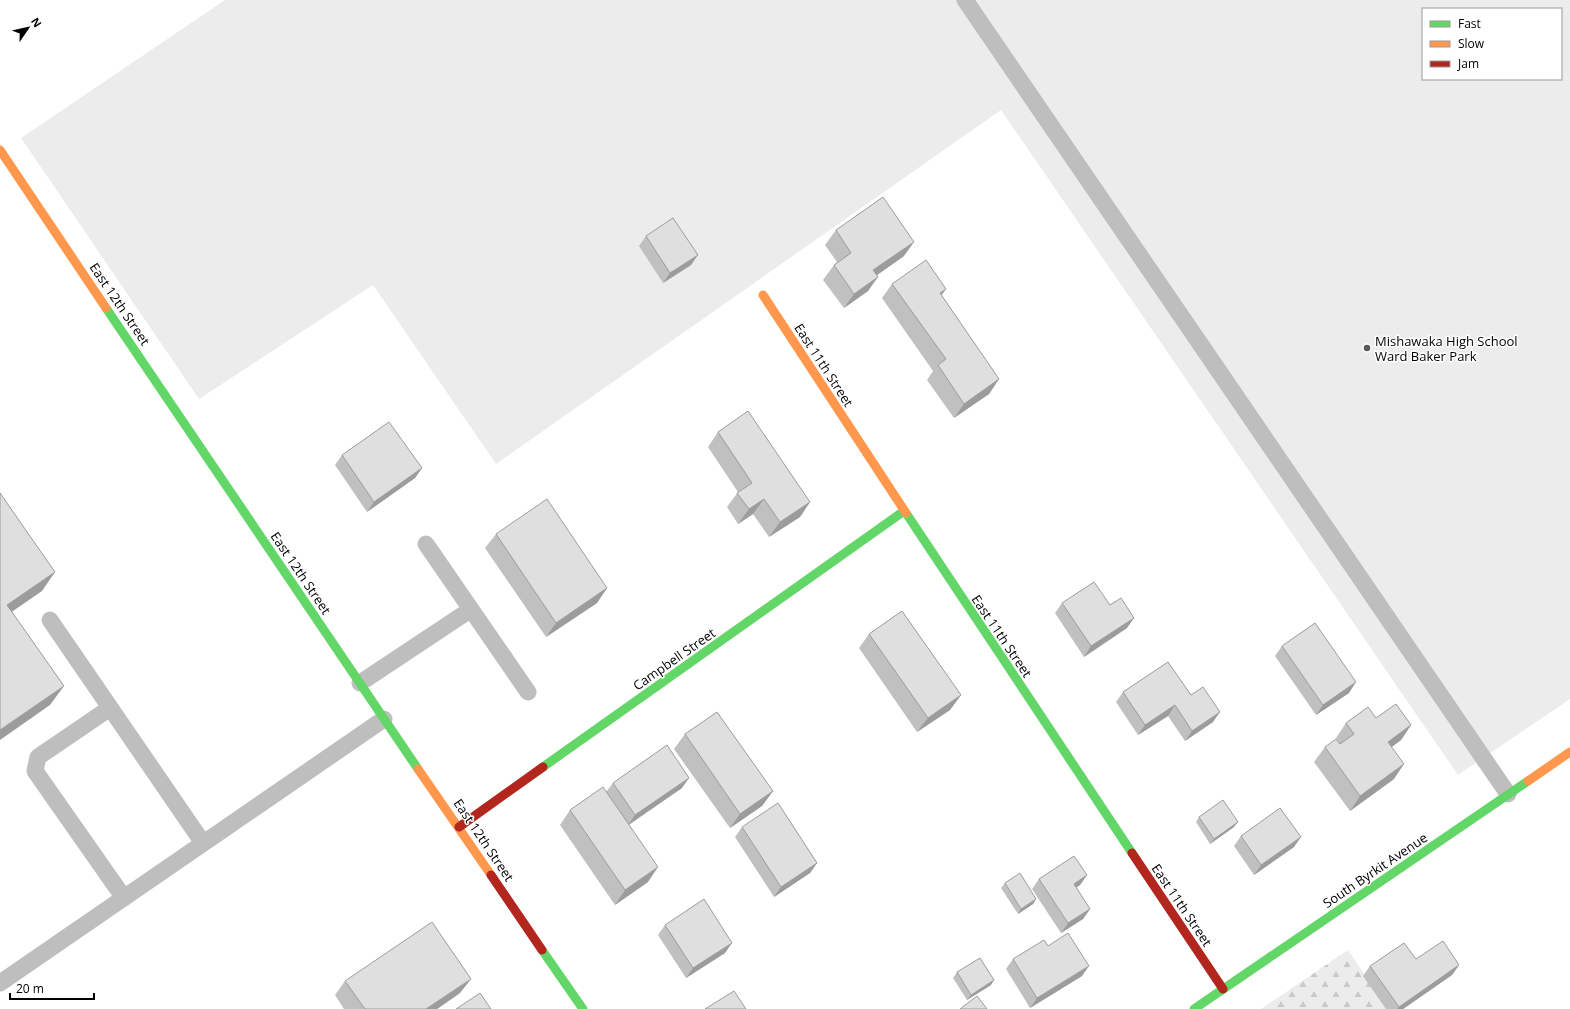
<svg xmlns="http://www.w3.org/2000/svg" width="1570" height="1009" viewBox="0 0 1570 1009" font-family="'Open Sans',sans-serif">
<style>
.grass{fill:#ececec;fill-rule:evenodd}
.forest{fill:url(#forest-firs)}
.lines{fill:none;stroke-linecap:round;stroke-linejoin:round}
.lane{stroke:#bebebe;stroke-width:17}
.fast{stroke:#63d668;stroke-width:9}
.slow{stroke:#ff974d;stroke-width:9}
.jam{stroke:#b3261e;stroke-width:9}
.wall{fill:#c0c0c0}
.shaded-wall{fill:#9c9c9c}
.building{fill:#dfdfdf;stroke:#9c9c9c}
.poi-dot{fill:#595959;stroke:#fff;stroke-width:1.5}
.labels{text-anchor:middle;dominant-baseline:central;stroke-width:3;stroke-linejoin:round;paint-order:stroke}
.street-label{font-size:13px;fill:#000;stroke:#fff}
.poi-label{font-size:13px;fill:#000;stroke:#fff;text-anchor:start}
</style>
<defs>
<pattern id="forest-firs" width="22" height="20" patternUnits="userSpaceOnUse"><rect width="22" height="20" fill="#ececec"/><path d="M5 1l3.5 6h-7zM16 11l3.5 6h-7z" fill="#c9c9c9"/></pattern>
</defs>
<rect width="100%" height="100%" fill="#fff"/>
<path class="grass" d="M225 0H1570V699L1458 775 1001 110 496 464 373 285 199 399 21 138ZM1423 9H1561V79H1423Z"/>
<path class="forest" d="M1348 950 1388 1009H1261Z"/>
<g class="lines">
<path class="lane" d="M965 0 1508 794
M426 544 528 692
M50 620 203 843
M360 683 470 610
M110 708 38 757 35 771 124 898
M0 983 384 719"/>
<path class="fast" d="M106 308 418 769
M906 513 1132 853
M543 767 904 511
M542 950 583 1009
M1194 1009 1528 781"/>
<path class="slow" d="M0 150 106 308
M763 295 906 513
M418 769 491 875
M1528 781 1570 752"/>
<path class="jam" d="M459 827 543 767
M1132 853 1223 989
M491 875 542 950"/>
</g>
<path class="wall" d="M836 230 904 256 877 275 868 291 844 308 823 280 834 265 837 262 825 245Z
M646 236 691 265 663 283 639 246Z
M892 284 946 289 941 295 999 379 989 394 954 418 927 380 933 371 882 298Z
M718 432 810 502 800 517 769 537 753 514 738 524 727 507 738 492 708 447Z
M342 455 422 468 415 478 367 512 335 465Z
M496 534 607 588 597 603 546 637 485 548Z
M1062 603 1110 605 1127 628 1084 657 1055 613Z
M869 634 961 695 950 710 917 732 859 648Z
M1282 646 1349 693 1316 715 1275 656Z
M1123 692 1191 695 1213 722 1185 741 1168 716 1138 735 1116 702Z
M1376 718 1411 725 1401 740 1392 747 1394 779 1350 811 1314 762 1325 747 1340 744 1336 738 1346 723Z
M685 734 773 791 762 806 730 828 674 749Z
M613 783 682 788 629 825 648 882 615 905 560 825 570 810 606 792Z
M1199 817 1234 827 1210 844 1196 822Z
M742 827 817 863 810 873 774 897 735 837Z
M1241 836 1294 847 1254 875 1234 846Z
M1087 875 1080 885 1076 887 1090 909 1083 919 1061 933 1032 889 1039 879Z
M1005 883 1036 899 1033 904 1018 914 1001 888Z
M665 925 725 953 686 978 658 935Z
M1048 946 1082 976 1030 1008 1006 969 1013 959Z
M1416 959 1459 965 1452 975 1403 1009H1386L1363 976 1370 966Z
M957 972 991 985 967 1000 953 978Z
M345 981 460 993 437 1009H344L335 995Z"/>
<path class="shaded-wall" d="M914 242 904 256 863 285 873 270Z
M698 255 691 265 663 283 670 273Z
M878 277 868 291 844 308 854 294Z
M946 289 935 304 940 293Z
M999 379 989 394 954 418 964 404Z
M422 468 415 478 367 512 374 502Z
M764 499 753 514 738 524 749 509Z
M810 502 800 517 769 537 780 522Z
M55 572 42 591 0 620 7 605Z
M607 588 597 603 546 637 556 623Z
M1134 618 1127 628 1084 657 1091 646Z
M1356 682 1349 693 1316 715 1323 705Z
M64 686 50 705 0 740V730Z
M961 695 950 710 917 732 928 718Z
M1175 705 1168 716 1138 735 1145 725Z
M1220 712 1213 722 1185 741 1192 731Z
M1411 725 1401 740 1378 757 1388 742Z
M1404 764 1394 779 1350 811 1360 796Z
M689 778 682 788 628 825 635 815Z
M773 791 762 806 730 828 740 814Z
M1238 822 1234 827 1210 844 1214 839Z
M1301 837 1294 847 1254 875 1261 865Z
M817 863 810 873 774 897 781 887Z
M658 867 648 882 615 905 625 890Z
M1087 875 1080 885 1067 894 1074 884Z
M1036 899 1033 904 1018 914 1021 909Z
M1090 909 1083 919 1061 933 1068 923Z
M732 943 725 953 686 978 693 968Z
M1459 965 1452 975 1403 1009H1397L1399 1007Z
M1089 966 1082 976 1030 1008 1037 998Z
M471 979 460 993 437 1009H426Z
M994 980 991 985 967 1000 971 995Z"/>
<path class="building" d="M883 197 914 242 873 270 878 277 854 294 834 265 851 253 836 230Z
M673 218 698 255 670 273 646 236Z
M926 260 946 289 940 293 999 379 964 404 938 365 946 359 892 284Z
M748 411 810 502 780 522 764 499 749 509 737 493 752 483 718 432Z
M389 422 422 468 374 502 342 455Z
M0 493 55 572 7 605 64 686 0 730Z
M547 499 607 588 556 623 496 534Z
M1094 582 1110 605 1121 598 1134 618 1091 646 1062 603Z
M902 611 961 695 928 718 869 634Z
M1315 623 1356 682 1323 705 1282 646Z
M1168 662 1191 695 1203 687 1220 712 1192 731 1175 705 1145 725 1123 692Z
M1396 704 1411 725 1388 742 1404 764 1360 796 1325 747 1336 739 1340 744 1354 734 1346 723 1368 707 1376 718Z
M717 712 773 791 740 814 685 734Z
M667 745 689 778 635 815 613 783Z
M603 787 658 867 625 890 570 810Z
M1223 800 1238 822 1214 839 1199 817Z
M778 803 817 863 781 887 742 827Z
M1280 808 1301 837 1261 865 1241 836Z
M1074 856 1087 875 1074 884 1090 909 1068 923 1039 879Z
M1020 873 1036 899 1021 909 1005 883Z
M704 899 732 943 693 968 665 925Z
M432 922 471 979 426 1009H365L345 981Z
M1068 933 1089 966 1037 998 1013 959 1044 940 1048 946Z
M1443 941 1459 965 1399 1007 1370 966 1404 943 1416 959Z
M980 958 994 980 971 995 957 972Z
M734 991 746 1009H705Z
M480 993 491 1009H456Z
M977 996 987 1009H960Z"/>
<circle class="poi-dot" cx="1367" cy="348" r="4"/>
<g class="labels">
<g class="street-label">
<text transform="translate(120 304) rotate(56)">East 12th Street</text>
<text transform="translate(824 365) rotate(57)">East 11th Street</text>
<text transform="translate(301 573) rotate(56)">East 12th Street</text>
<text transform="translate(1002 636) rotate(56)">East 11th Street</text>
<text transform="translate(674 659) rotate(-35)">Campbell Street</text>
<text transform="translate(484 840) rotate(56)">East 12th Street</text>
<text transform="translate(1375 870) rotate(-34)">South Byrkit Avenue</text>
<text transform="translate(1182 905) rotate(56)">East 11th Street</text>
</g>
<g class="poi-label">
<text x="1375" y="341">Mishawaka High School<tspan x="1375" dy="15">Ward Baker Park</tspan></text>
</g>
</g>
<rect x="1422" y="8" width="140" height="72" fill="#ffffff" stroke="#999999"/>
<rect x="1430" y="21" width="20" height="6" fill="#63d668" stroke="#999999"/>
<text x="1458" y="28" font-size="12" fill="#000000">Fast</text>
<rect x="1430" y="41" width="20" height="6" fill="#ff974d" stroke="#999999"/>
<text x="1458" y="48" font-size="12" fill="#000000">Slow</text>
<rect x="1430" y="61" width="20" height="6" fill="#b3261e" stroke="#999999"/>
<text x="1458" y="68" font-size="12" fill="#000000">Jam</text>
<g transform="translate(28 28) rotate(56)" stroke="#ffffff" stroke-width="3" paint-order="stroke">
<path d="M0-3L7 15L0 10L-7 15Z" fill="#000000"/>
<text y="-6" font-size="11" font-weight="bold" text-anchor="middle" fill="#000000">N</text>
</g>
<path d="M10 993v6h84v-6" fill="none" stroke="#000000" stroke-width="2"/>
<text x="16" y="993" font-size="12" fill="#000000" stroke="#ffffff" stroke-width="3" paint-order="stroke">20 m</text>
</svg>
